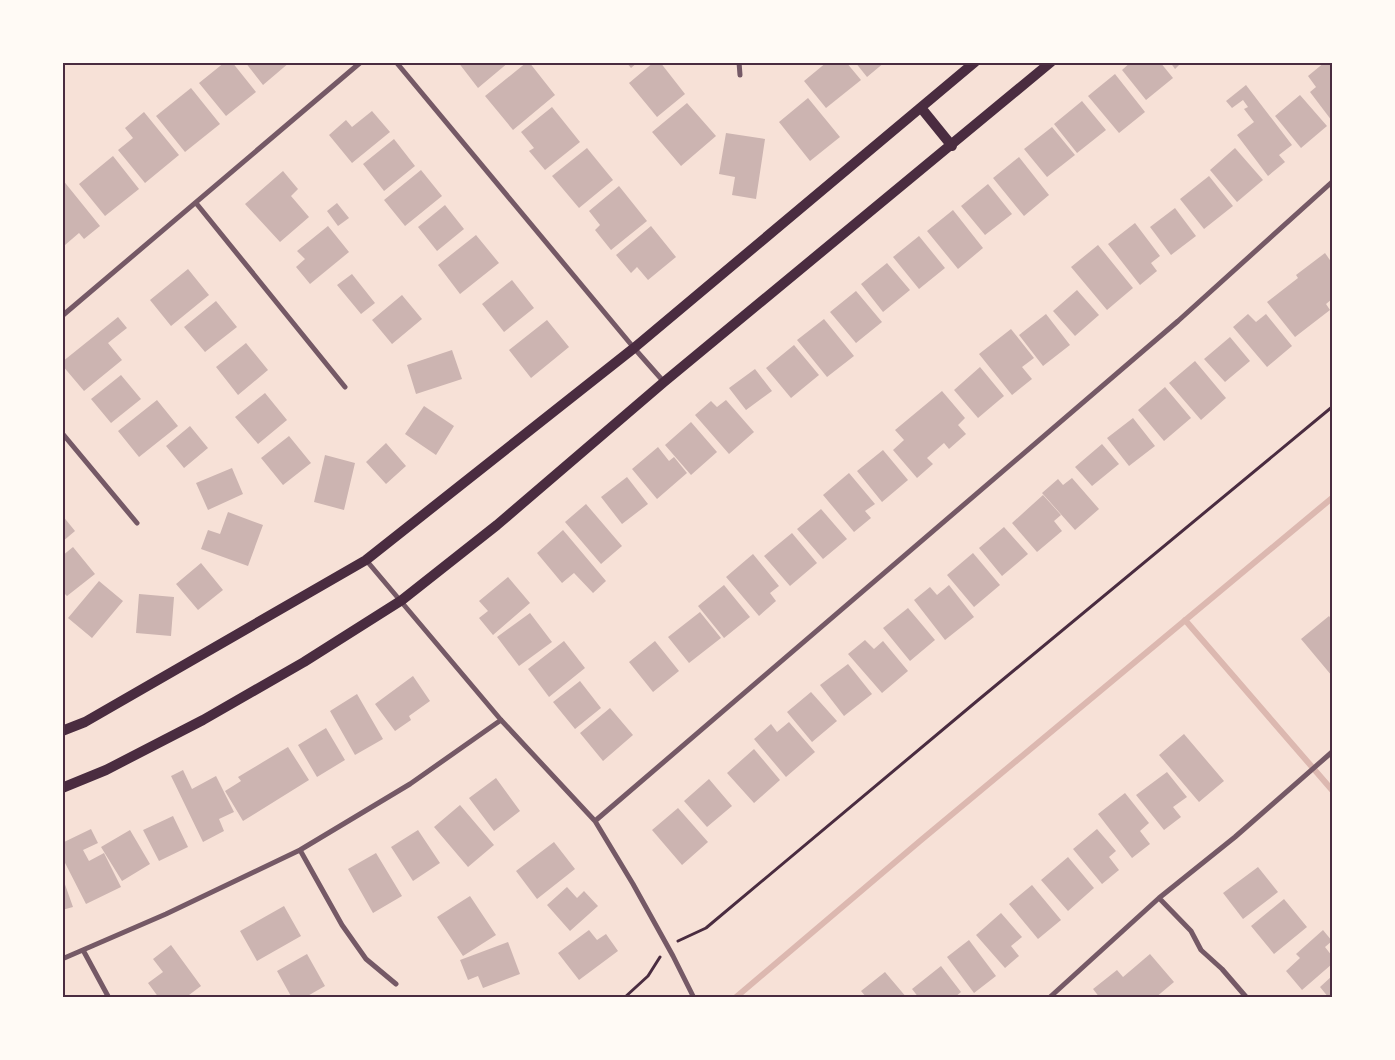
<svg xmlns="http://www.w3.org/2000/svg" width="1395" height="1060" viewBox="0 0 1395 1060" font-family="'Exo 2',sans-serif">
<style>
.lines{fill:none;stroke-linecap:round;stroke-linejoin:round}
.stream{stroke:#dcb8b0;stroke-width:6}
.building{fill:#ccb4b1}
.path{stroke:#4a2c40;stroke-width:3}
.minor{stroke:#755966;stroke-width:5}
.secondary{stroke:#4a2c40;stroke-width:10}
.neatline{fill:none;stroke:#4a2c40;stroke-width:2}
</style>
<rect width="100%" height="100%" fill="#f7e1d7"/>
<g class="lines">
<path class="stream" d="M1185 620 1332 790
M735 998 920 841 1332 498"/>
</g>
<path class="building" d="M225 62H232L256 92 226 116 199 83Z
M245 62H290L263 85Z
M458 62H509L478 88Z
M527 62H529L555 95 513 130 485 96Z
M626 62H638L631 68Z
M654 62H660L685 94 657 117 629 83Z
M827 62H846L861 80 826 108 804 81Z
M855 62H885L867 77Z
M1131 62H1160L1173 78 1146 100 1122 70Z
M1170 62H1182L1175 69Z
M1325 62H1329L1332 67V121L1310 92 1316 87 1308 76Z
M1115 74 1145 112 1119 133 1088 96Z
M1246 85 1292 145 1279 155 1285 162 1268 176 1237 135 1254 122 1244 109 1248 107 1243 100 1232 108 1226 101Z
M191 88 220 124 185 152 156 116Z
M1300 95 1327 126 1301 148 1275 116Z
M808 98 840 137 810 161 779 122Z
M1082 101 1106 130 1077 153 1054 124Z
M687 103 716 136 681 166 652 132Z
M552 107 580 142 545 170 529 151 534 148 521 132Z
M372 111 390 132 352 163 329 135 346 120 352 127Z
M144 112 179 155 145 183 118 150 133 138 125 128Z
M1052 127 1075 155 1047 177 1024 149Z
M726 133 765 139 756 199 732 195 735 177 719 174Z
M394 139 415 166 384 191 363 164Z
M587 148 613 180 579 208 552 176Z
M1235 148 1263 180 1237 202 1210 170Z
M113 156 139 189 105 216 79 184Z
M1019 157 1049 195 1024 216 993 178Z
M421 170 442 196 405 226 384 200Z
M283 171 298 189 291 196 309 217 280 242 245 204Z
M1209 176 1233 206 1204 229 1180 199Z
M62 179 100 226 84 239 79 233 65 245 62 241Z
M988 184 1012 214 985 235 961 206Z
M619 186 647 221 611 250 595 230 600 225 589 211Z
M337 203 349 218 338 226 327 211Z
M445 205 464 229 437 251 418 227Z
M1175 208 1196 236 1171 255 1150 227Z
M953 210 983 248 958 269 927 231Z
M1135 223 1160 256 1151 263 1157 271 1140 285 1108 244Z
M328 226 349 252 310 284 296 267 305 259 297 251Z
M651 226 676 257 648 280 637 267 631 273 616 255Z
M476 235 499 263 460 294 438 265Z
M919 236 945 268 919 289 893 257Z
M1098 245 1133 288 1107 310 1071 267Z
M1325 253 1332 263V299L1326 304 1330 310 1295 337 1267 302 1298 278 1296 275Z
M887 263 910 290 883 312 861 284Z
M188 269 209 295 171 326 150 300Z
M352 274 375 303 361 314 337 285Z
M512 280 534 308 504 332 482 304Z
M1077 290 1099 315 1075 336 1053 311Z
M856 291 882 322 856 343 830 312Z
M402 295 422 319 392 344 372 320Z
M216 301 237 327 205 352 184 327Z
M1046 314 1070 345 1043 366 1019 335Z
M1248 314 1256 322 1266 314 1292 346 1267 367 1233 327Z
M118 317 127 328 108 343 122 360 84 391 62 365V362Z
M824 319 854 356 827 377 797 340Z
M547 320 569 347 531 378 509 350Z
M1011 329 1034 358 1022 367 1032 379 1012 395 979 354Z
M1230 337 1250 361 1225 382 1204 359Z
M246 343 268 370 238 395 216 367Z
M794 345 819 375 791 398 766 368Z
M452 350 462 379 416 394 407 365Z
M1195 361 1226 398 1201 420 1169 383Z
M980 367 1004 396 978 418 954 390Z
M755 369 772 391 746 410 729 388Z
M121 375 141 399 111 423 91 399Z
M1165 387 1191 418 1164 441 1138 410Z
M942 391 965 418 958 425 966 434 949 449 944 443 927 458 933 464 917 478 893 450 904 440 895 430Z
M265 393 287 420 258 444 235 417Z
M157 400 178 426 139 457 118 431Z
M726 400 754 432 729 454 695 415 711 401 717 407Z
M424 406 454 426 436 455 405 434Z
M1133 418 1155 446 1129 466 1107 438Z
M691 422 717 452 691 475 665 445Z
M190 426 208 448 184 468 166 446Z
M289 436 311 463 283 485 261 458Z
M386 443 406 466 386 484 366 462Z
M1102 444 1119 464 1092 486 1075 467Z
M658 447 669 461 674 457 687 473 657 499 632 469Z
M883 450 908 480 882 502 857 471Z
M325 455 355 463 344 510 314 502Z
M232 468 243 494 208 510 196 483Z
M849 473 875 504 865 511 871 518 854 532 823 495Z
M627 477 648 504 622 524 601 497Z
M1072 478 1099 509 1075 530 1042 493 1058 479 1063 485Z
M1043 495 1061 515 1054 521 1062 531 1037 552 1012 523Z
M586 504 622 546 601 564 565 522Z
M821 509 847 539 823 559 797 529Z
M228 512 263 525 248 566 201 549 208 530 220 534Z
M62 515 75 531 62 542Z
M1004 527 1028 554 1002 576 979 548Z
M563 530 606 581 593 593 574 573 562 583 537 553Z
M792 533 817 563 790 586 764 556Z
M73 547 95 574 67 596 62 591V556Z
M973 553 1000 585 974 607 947 575Z
M753 554 779 586 770 593 776 601 759 616 726 577Z
M201 563 223 590 198 610 176 584Z
M508 577 530 603 493 635 479 618 488 611 479 601Z
M99 581 123 601 92 638 68 618Z
M724 585 750 617 724 638 698 606Z
M949 585 974 617 945 640 914 600 930 587 937 595Z
M139 594 174 597 171 636 136 633Z
M908 608 935 640 910 661 883 628Z
M700 612 721 638 689 663 668 637Z
M530 613 552 642 519 666 497 637Z
M1329 616 1332 620V676L1301 639Z
M865 640 874 649 883 641 908 671 882 693 848 654Z
M564 641 585 668 549 697 528 669Z
M655 641 679 671 653 692 629 662Z
M848 664 872 694 844 716 820 685Z
M413 676 430 701 409 716 411 720 395 731 375 704Z
M580 681 601 708 575 729 553 702Z
M811 692 837 721 812 742 787 712Z
M357 694 383 739 355 755 330 711Z
M610 708 633 735 603 761 580 733Z
M789 722 815 752 786 777 754 739 771 724 777 732Z
M326 728 345 760 317 777 298 745Z
M1184 734 1224 781 1199 802 1159 755Z
M288 747 309 780 243 821 225 791 241 781 238 777Z
M754 749 780 780 754 803 727 773Z
M183 770 192 789 216 776 234 812 219 819 224 831 203 842 171 776Z
M1167 772 1187 797 1173 807 1181 817 1164 830 1136 795Z
M496 778 520 811 494 831 469 798Z
M709 779 732 806 707 827 684 801Z
M1125 793 1149 823 1140 831 1150 844 1132 858 1098 814Z
M460 805 494 845 468 867 434 827Z
M678 808 708 842 682 865 652 830Z
M173 816 188 847 159 861 143 830Z
M91 829 98 843 83 850 89 861 104 853 121 887 86 904 62 857V843Z
M1097 829 1116 851 1109 857 1119 870 1102 884 1073 849Z
M130 830 150 864 122 881 101 847Z
M418 830 440 863 413 881 391 847Z
M554 842 575 869 537 899 516 871Z
M376 853 402 896 373 913 348 869Z
M1068 857 1094 888 1068 911 1041 880Z
M1258 867 1278 892 1243 919 1223 893Z
M62 876 73 907 62 910Z
M1032 885 1061 920 1038 939 1009 904Z
M567 887 577 898 584 891 598 906 570 931 547 905Z
M470 896 496 935 463 956 437 917Z
M1284 899 1307 927 1274 954 1251 926Z
M284 906 301 936 257 961 240 931Z
M1001 913 1022 937 1011 946 1019 956 1005 968 976 935Z
M589 930 597 940 606 934 618 951 579 980 558 953Z
M1323 930 1332 941 1325 947 1332 956V964L1302 990 1286 971 1300 958 1296 954Z
M969 940 996 976 974 993 947 957Z
M508 942 520 974 483 988 478 976 468 980 460 960Z
M171 945 201 986 185 998H159L148 983 163 972 153 959Z
M307 954 325 986 304 998H292L277 971Z
M1150 954 1174 982 1155 998H1100L1093 989 1117 970 1123 977Z
M941 966 961 992 954 998H919L912 989Z
M885 972 907 998H867L861 991Z
M1332 976V998H1329L1320 987Z"/>
<g class="lines">
<path class="path" d="M678 941 706 928 977 701 1332 407
M624 998 648 976 660 957"/>
<path class="minor" d="M396 62 634 348 664 382
M739 62 740 75
M196 203 345 387
M62 316 361 62
M62 433 137 523
M366 560 501 720 595 821 633 884 673 956 694 998
M595 821 1178 321 1332 182
M300 850 342 925 366 959 396 984
M1159 898 1191 931 1201 950 1222 969 1247 998
M83 950 109 998
M62 959 166 914 300 850 410 784 501 720
M1049 998 1159 898 1235 837 1332 752"/>
<path class="secondary" d="M922 109 952 146
M62 731 85 722 366 560 634 348 975 62
M62 788 106 770 203 720 304 662 402 600 497 525 664 382 1051 62"/>
</g>
<rect width="1395" height="1060" fill="none" stroke="#fffaf5" stroke-width="128"/>
<rect x="64" y="64" width="1267" height="932" class="neatline"/>
</svg>
